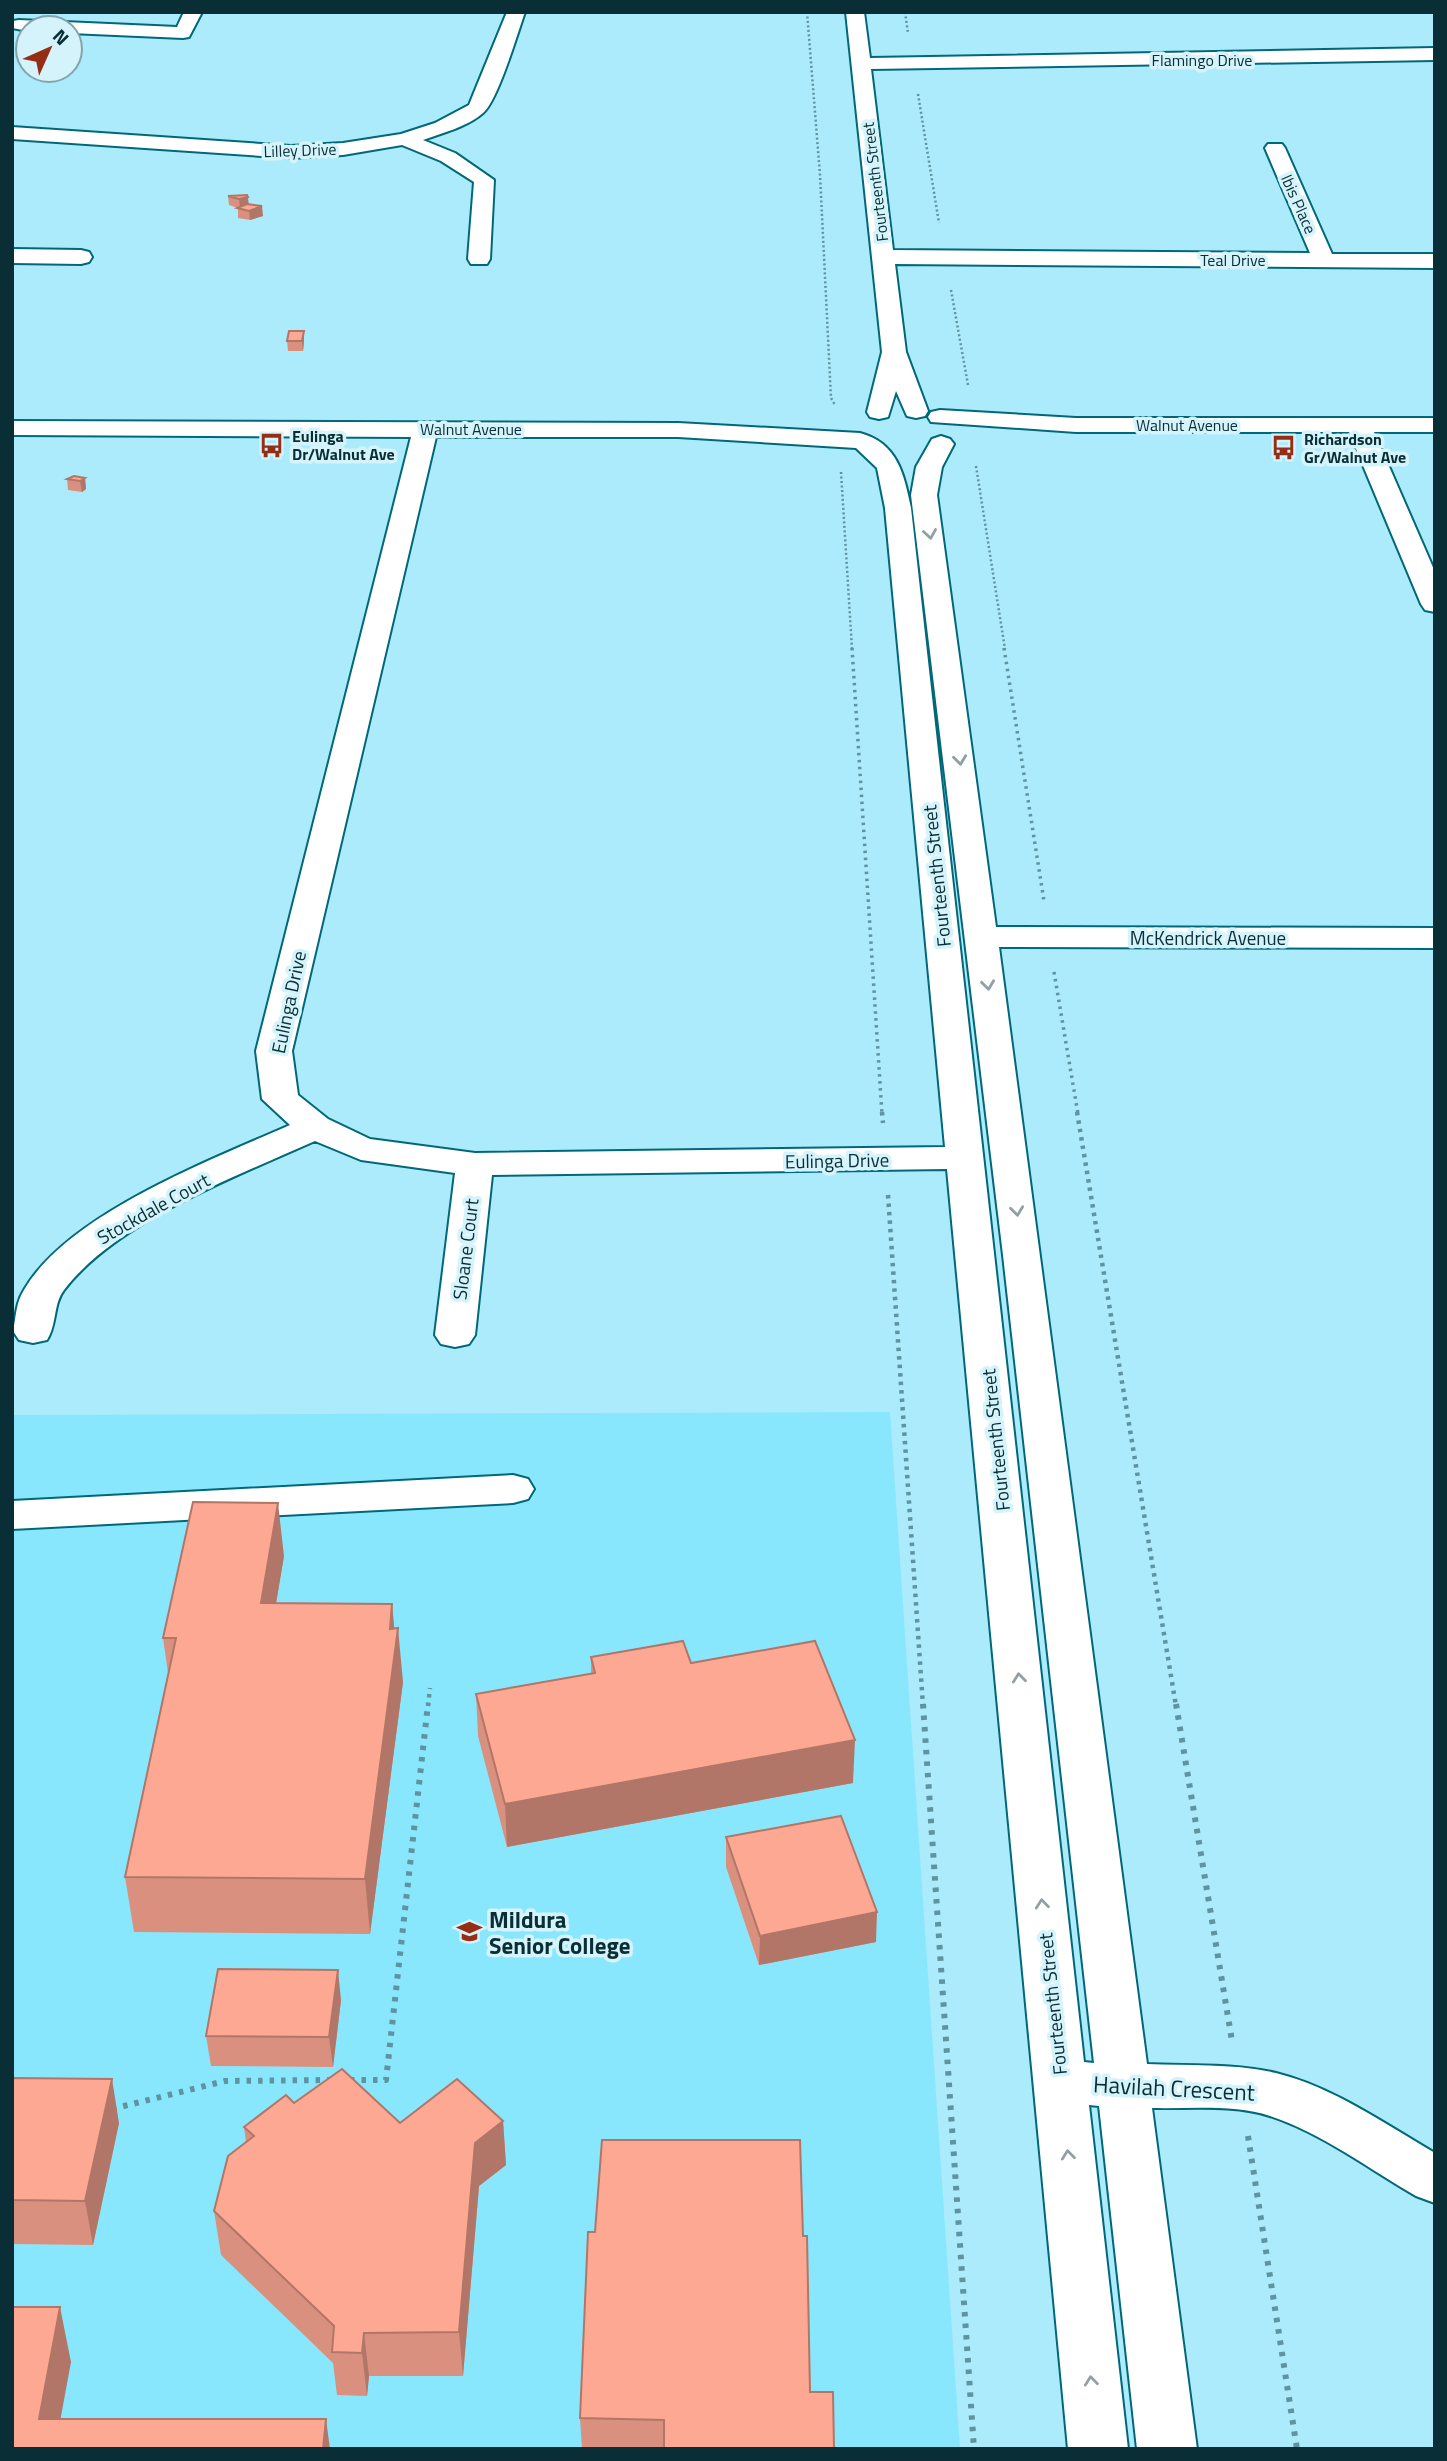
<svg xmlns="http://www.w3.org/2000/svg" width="1447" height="2461" viewBox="0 0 1447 2461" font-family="'Titillium Web',sans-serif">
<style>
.built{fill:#89e7fd}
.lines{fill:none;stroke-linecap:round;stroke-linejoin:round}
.minor-casing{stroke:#006879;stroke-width:4}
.path-far3{stroke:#5f939f;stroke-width:2.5;stroke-dasharray:2 2.5;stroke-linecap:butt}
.path-far2{stroke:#5f939f;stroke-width:3.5;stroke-dasharray:2.5 4.5;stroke-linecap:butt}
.path-far1{stroke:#5f939f;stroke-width:4.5;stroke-dasharray:3.5 5;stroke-linecap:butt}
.path{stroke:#5f939f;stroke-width:6;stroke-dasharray:4.5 7;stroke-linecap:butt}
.minor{fill:#fff;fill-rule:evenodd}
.wall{fill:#da907e}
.shaded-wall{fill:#b17667}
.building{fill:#fda893;stroke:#b17667;stroke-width:2}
.oneway{stroke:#90a1a4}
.labels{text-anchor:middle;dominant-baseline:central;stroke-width:7;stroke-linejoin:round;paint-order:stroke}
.far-street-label{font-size:16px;fill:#092e35;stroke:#d4f3fa}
.far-poi-label{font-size:16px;font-weight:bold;fill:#092e35;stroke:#d4f3fa;text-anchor:start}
.street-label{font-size:19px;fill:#092e35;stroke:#d4f3fa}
.near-poi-label{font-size:23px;font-weight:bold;fill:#092e35;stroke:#d4f3fa;text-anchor:start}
.near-street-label{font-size:23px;fill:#092e35;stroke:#d4f3fa}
</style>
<rect width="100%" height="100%" fill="#abebfb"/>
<path class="built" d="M890 1412 960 2449H12V1415Z"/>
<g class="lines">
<defs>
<path id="minor" d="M184 12H202L189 37 183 38 70 33V28H28V31L12 28 13 21 19 20 177 27Z
M507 12H525C517 34 498 100 483 113 467 127 442 133 423 140L455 153 494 180 490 259 487 264H471L468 259 474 182 441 161 402 145 343 155 291 158 12 139V127L291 146 343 143 401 134 435 123 469 105Z
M846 12H864L870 58 1435 48V60L871 69 893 250 1310 253 1265 148 1268 144H1282L1285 148 1332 254H1435V268L895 264 906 352 928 411 925 416 916 418 907 416 896 391 888 417 879 419 870 417 867 412 882 352Z
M12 249 81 250 89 252 92 257 89 262 81 264 12 263Z
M940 410 1076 418H1435V432H1374L1435 572V612L1425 610 1421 604 1349 432H1076L931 422 928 417 931 412Z
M12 421 678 423 860 433C898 443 904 475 911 508L1084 2062 1094 2063 1003 1255 911 495 916 467 932 439 941 436 950 439 954 444 942 467 937 495 996 927 1435 928V948L999 947 1147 2064C1189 2066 1234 2063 1276 2073 1333 2087 1385 2124 1435 2153V2203L1416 2196C1369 2169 1322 2133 1270 2116 1234 2104 1190 2109 1152 2108L1197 2449H1137L1099 2106 1089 2105 1128 2449H1068L947 1169 492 1175 475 1335 469 1344 455 1347 441 1344 435 1335 455 1173 361 1160 315 1141C237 1176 117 1221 64 1290 53 1304 57 1325 47 1340L33 1343 19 1340 13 1331C16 1317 16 1302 24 1290 68 1214 211 1160 290 1125L262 1099 256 1051 411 437 12 435ZM436 437H678L856 448 877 468 885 508 945 1147 475 1153 370 1139 328 1119 298 1095 292 1051Z
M513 1475 528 1479 534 1489 528 1499 513 1503 12 1529V1501Z"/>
</defs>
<use href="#minor" class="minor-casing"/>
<path class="path-far3" d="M807 12 820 175 831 398 835 405
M905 12 908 33
M918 94 939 223
M951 290 968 385
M976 466 1005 649
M841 472 852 649"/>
<path class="path-far2" d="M852 648 882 1114
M1004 648 1044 901
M1054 972 1078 1114"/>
<path class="path-far1" d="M882 1112 883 1123
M1077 1112 1176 1706
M888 1195 923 1706
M428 1706 430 1688"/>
<path class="path" d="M923 1704 974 2449
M1176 1704 1232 2041
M350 2080H386L428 1704
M112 2109 225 2081 331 2080
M1248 2136 1297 2449"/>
<use href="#minor" class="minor"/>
</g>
<path class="wall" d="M247 195 248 204 263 216 250 220 238 218V208L229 205 228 196Z
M304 331V341L303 351H288L287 341Z
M85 478 86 489 82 492 68 490 67 479Z
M284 1556 276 1603 392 1604 394 1628 403 1682 370 1934 134 1932 125 1877 168 1673 163 1638Z
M591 1657 691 1663 853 1783 507 1847 478 1736 476 1694 591 1674Z
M726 1837 876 1942 759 1965 726 1867Z
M341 2000 333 2067 211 2066 206 2036Z
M12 2078 119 2123 93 2245 12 2244Z
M294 2103 400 2123 503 2121 506 2165 479 2186 463 2376H369L367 2396 337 2395 333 2363 221 2255 214 2211 246 2142 244 2127Z
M803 2236 810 2392 834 2449H582L580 2418Z"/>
<path class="shaded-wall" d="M248 197 249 207 240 208 239 199Z
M262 206 263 216 250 220 249 211Z
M304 331V341L303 351 302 341Z
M85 478 86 489 82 492 80 481Z
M278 1503 284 1556 267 1657 261 1603Z
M392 1604 396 1647 398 1628 403 1682 370 1934 365 1879Z
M855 1740 853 1783 507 1847 505 1804Z
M877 1912 876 1942 759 1965 760 1936Z
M338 1970 341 2000 333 2067 329 2037Z
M112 2079 119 2123 93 2245 85 2201Z
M503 2121 506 2165 479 2186 463 2376 459 2332 475 2143Z
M60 2307 71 2362 55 2449 39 2419Z
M364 2333 369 2376 367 2396 362 2353Z
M326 2419 330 2449H323Z"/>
<path class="building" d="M247 195 248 197 239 199 228 196Z
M247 204 262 206 249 211 237 208Z
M289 331H304L302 341H287Z
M74 476 85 478 80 481 67 479Z
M193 1502 278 1503 261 1603 392 1604 390 1629 398 1628 365 1879 125 1877 176 1638H163Z
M683 1641 691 1663 815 1641 855 1740 505 1804 476 1694 595 1673 591 1657Z
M841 1816 877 1912 760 1936 726 1837Z
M218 1969 338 1970 329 2037 206 2036Z
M342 2069 400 2123 457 2079 503 2121 475 2143 459 2332 364 2333 362 2353 332 2352 334 2326 214 2211 228 2156 254 2136 244 2127 286 2095 294 2103Z
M12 2078 112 2079 85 2201 12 2200Z
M602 2140H800L803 2236H807L810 2392H833L834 2449H664V2420L580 2418 588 2232H595Z
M12 2307H60L39 2419H326L323 2449H12Z"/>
<defs><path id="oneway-chevron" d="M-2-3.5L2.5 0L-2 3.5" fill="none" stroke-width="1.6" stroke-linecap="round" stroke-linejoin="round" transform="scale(1.75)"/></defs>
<g class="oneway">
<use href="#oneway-chevron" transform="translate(930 534) rotate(81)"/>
<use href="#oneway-chevron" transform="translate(960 760) rotate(83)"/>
<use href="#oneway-chevron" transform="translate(988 985) rotate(83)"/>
<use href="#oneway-chevron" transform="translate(1017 1211) rotate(83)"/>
<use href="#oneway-chevron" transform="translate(1019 1678) rotate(-96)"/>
<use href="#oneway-chevron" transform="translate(1042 1904) rotate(-96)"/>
<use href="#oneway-chevron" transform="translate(1068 2155) rotate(-96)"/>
<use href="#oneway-chevron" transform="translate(1091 2381) rotate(-96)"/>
</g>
<defs>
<symbol id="bus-bare" viewBox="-9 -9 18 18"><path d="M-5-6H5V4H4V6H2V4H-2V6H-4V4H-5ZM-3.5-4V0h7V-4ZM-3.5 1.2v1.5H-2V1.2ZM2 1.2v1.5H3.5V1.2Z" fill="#962e15" stroke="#d4f3fa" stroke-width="2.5" paint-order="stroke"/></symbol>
<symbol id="school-bare" viewBox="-9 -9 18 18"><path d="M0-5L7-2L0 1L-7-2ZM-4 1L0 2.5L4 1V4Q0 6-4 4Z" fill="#962e15" stroke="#d4f3fa" stroke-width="2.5" paint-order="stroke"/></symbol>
</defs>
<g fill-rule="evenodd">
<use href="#bus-bare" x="254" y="428" width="35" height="35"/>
<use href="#bus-bare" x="1266" y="430" width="35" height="35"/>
<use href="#school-bare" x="452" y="1914" width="35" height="35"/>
</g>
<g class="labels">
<g class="far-street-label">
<text x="1202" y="60">Flamingo Drive</text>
<text transform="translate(300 150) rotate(-2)">Lilley Drive</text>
<text transform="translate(875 182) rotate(-97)">Fourteenth Street</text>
<text transform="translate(1299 204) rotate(66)">Ibis Place</text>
<text x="1233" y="260">Teal Drive</text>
<text x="1187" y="425">Walnut Avenue</text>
<text x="471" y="429">Walnut Avenue</text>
</g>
<g class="far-poi-label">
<text x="292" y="436">Eulinga<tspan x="292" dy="18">Dr/Walnut Ave</tspan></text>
<text x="1304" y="439">Richardson<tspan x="1304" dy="18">Gr/Walnut Ave</tspan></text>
</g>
<g class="street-label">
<text transform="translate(936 876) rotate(-96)">Fourteenth Street</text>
<text x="1208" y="937">McKendrick Avenue</text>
<text transform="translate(288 1002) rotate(-78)">Eulinga Drive</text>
<text transform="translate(837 1160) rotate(-1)">Eulinga Drive</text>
<text transform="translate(153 1208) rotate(-29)">Stockdale Court</text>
<text transform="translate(465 1249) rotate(-83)">Sloane Court</text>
<text transform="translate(995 1440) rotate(-96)">Fourteenth Street</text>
<text transform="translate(1052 2004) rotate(-96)">Fourteenth Street</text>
</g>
<g class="near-poi-label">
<text x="489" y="1919">Mildura<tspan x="489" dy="26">Senior College</tspan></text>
</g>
<g class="near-street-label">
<text transform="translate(1174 2088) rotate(3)">Havilah Crescent</text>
</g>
</g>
<rect width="1447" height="2461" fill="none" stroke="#092e35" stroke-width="28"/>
<g transform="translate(49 49) rotate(45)"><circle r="33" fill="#d4f3fa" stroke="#83a4ab" stroke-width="2"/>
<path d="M0-5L12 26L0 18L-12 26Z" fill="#962e15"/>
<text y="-10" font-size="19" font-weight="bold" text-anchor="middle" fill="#092e35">N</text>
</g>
</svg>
